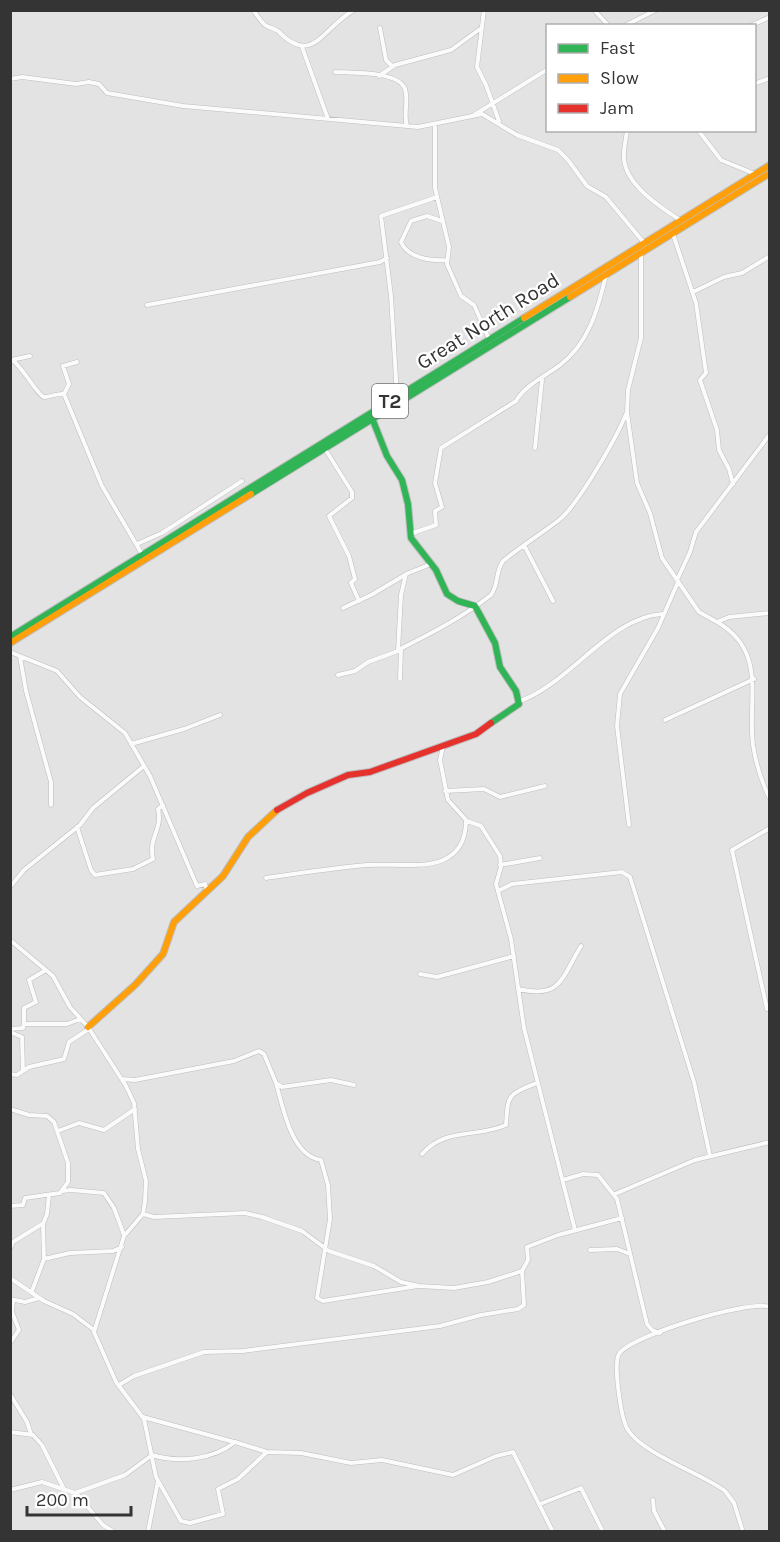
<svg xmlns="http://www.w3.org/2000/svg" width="780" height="1542" viewBox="0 0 780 1542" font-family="Karla,sans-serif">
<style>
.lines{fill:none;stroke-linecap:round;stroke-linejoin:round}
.street-casing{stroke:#bdbdbe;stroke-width:5}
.fast-casing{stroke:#bdbdbe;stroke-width:8}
.slow-casing{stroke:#bdbdbe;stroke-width:8}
.jam-casing{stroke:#bdbdbe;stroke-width:8}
.street{stroke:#fbfbfb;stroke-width:4}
.fast{stroke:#30b455;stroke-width:6}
.slow{stroke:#ff9f0a;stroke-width:6}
.jam{stroke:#e5322d;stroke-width:6}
.labels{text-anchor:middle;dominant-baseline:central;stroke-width:4.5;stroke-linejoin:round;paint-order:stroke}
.shield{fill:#fff;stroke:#717172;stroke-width:1.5}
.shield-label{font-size:20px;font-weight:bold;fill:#343435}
.street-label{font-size:21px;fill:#343435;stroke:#fff}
</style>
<rect width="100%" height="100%" fill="#e3e3e3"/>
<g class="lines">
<defs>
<path id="street" d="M253 10C257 15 261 22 265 25 269 28 274 28 278 31 313 67 322 28 354 10
M484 10 477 67 486 85 499 121
M594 10 609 26
M624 26 656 10
M750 26 770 17
M380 28 386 60 392 66
M302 47 328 119
M335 72C351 73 399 71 405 89 409 101 403 114 407 126
M379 76 395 65 451 50 480 29
M10 79 22 77 76 84 89 82 99 84 107 93 183 106 418 127 482 114 517 135 558 150 568 160 587 186 606 197 645 244
M754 84 770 78
M474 115 548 69
M435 126V188L449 247 447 264 461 296 474 305 489 339
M627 130C626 140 623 150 624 159 626 185 660 207 680 220
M698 130 721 160 755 174
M442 221 427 216 411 221 401 242C408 258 430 261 447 260
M673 234 696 303 706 373 700 380 717 430 719 450 729 469 733 484
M641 254V338L628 390 627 412 637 483 650 513 662 558 699 612 717 622 729 617 770 613
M693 292 724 277 742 273 770 256
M147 305 380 262 387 258
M11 360 30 356
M12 360C22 366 38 396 44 397 51 397 57 393 64 394
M77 362 63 366 69 384 64 394 102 486 142 554
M397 396 391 296 381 216 437 197
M535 448 542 380
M325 449 352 492V498L329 516 349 556 355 579 351 583 359 601
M410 534 436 525 435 511 442 507 435 483 441 448 516 401C524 386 547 375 560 365 589 343 598 309 606 275
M137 544 162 533 242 481
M524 545 553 601
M678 578 690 552 696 532 770 434
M343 608 371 595 405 575
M717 622C768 651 747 700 753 745 756 764 761 781 770 799
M400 649C430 634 463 617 491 595 499 584 495 572 503 561 521 546 541 534 559 520 578 505 617 437 626 414
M10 652 57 671 80 697 125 733 150 776 197 886 205 884 207 890
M20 657 26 691 51 782V805
M338 675 355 671 368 662 398 651 401 595 406 574 431 564
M400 679 401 649
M520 701C569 684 610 617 662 614
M665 720 754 679
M131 744 184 729 220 715
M443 746 440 760 448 800 467 821 481 826 500 856 501 867 496 884 511 939 524 1028 575 1230
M445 791 484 789 500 797 545 786
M629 825 617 726 620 694 658 628 678 582
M77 827 91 870 95 875 133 869 153 859C148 837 163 830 158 809L163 805
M500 865 540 858
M266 878C300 873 333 868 367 865 404 862 465 879 466 821
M10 887 24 870 80 825 93 808 144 766
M498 891 512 884 622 872 630 877 694 1082 710 1156
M10 940 53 976 70 1007 88 1027 126 1086 134 1103 138 1149 146 1181 145 1201 143 1214 124 1236 94 1332 116 1382 144 1419 156 1477 181 1521 190 1523 223 1514 218 1489 238 1479 267 1452
M420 974 437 977 514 956
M518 989C561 999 561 979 581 946
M767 1009 732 850 770 828
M24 1024V1008L36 1002 29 980 46 970
M10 1029 23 1028 24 1024H67L80 1019
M10 1032 22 1037 23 1071
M10 1074 17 1075 29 1067 64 1059 69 1042 89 1029
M122 1079 135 1080 234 1061 259 1051 264 1054 276 1083 282 1087 331 1080 354 1085
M276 1083C283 1107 291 1156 321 1160L328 1185 330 1219 317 1298 323 1301 418 1286
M10 1109 29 1115 47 1116 54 1122 68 1163V1182L60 1193 25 1198 23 1205 10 1206
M58 1131 79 1123 104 1130 135 1109
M422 1154C445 1127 477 1138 506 1125 508 1094 507 1095 537 1083
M563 1180 583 1174 598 1175 617 1199 647 1324 652 1330 660 1333
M62 1191 71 1190 104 1193 114 1208 124 1235
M615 1194 695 1160 770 1142
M143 1214 154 1217 245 1213 262 1217 302 1231 329 1251 374 1266 401 1282 419 1286 454 1288 488 1282 522 1271
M10 1249 13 1242 42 1224
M590 1250 617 1249 630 1254
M44 1259 70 1253 113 1251 122 1247
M10 1278 44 1301 73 1314 94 1330
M32 1291 44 1259 43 1224 47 1214 49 1195
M10 1299 25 1302 39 1298
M10 1343 19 1330 12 1312 13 1300
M119 1385 134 1376 204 1352 243 1351 440 1326 481 1315 518 1309 524 1305 522 1271 528 1260 527 1247 558 1235 622 1218
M10 1394 27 1422 31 1434
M143 1417 234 1442
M10 1432 33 1435 42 1445 64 1489
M10 1490 42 1482 75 1493 125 1475 152 1455C178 1463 213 1460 235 1442L267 1452 301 1453 351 1463 382 1460 453 1475 496 1456 513 1452 553 1532
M76 1493 103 1525 114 1532
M653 1500 654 1511 665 1532
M540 1504 581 1488 603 1532
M148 1532 158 1481
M743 1532 734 1503 725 1491C701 1473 643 1454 628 1430 621 1420 613 1364 619 1354 630 1336 749 1299 770 1307"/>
<path id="fast" d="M372 418 387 456 402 480 408 504 411 538 436 570 447 594 458 601 475 606 495 643 500 667 516 691 519 704 491 723
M251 494 570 297
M10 637 524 318"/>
<path id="slow" d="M570 297 770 173
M524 318 770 165
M10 643 251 494
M88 1027 135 985 163 954 174 922 223 876 248 837 277 810"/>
<path id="jam" d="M277 810 307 793 348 775 370 772 476 734 491 723"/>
</defs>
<use href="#street" class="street-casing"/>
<use href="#fast" class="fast-casing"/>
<use href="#slow" class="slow-casing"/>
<use href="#jam" class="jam-casing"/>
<use href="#street" class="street"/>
<use href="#fast" class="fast"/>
<use href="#slow" class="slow"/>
<use href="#jam" class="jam"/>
</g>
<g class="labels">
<rect class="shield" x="372" y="384" width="36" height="34" rx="4.5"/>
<g class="shield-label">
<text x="390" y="401">T2</text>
</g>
<g class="street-label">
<text transform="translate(488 321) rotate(-32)">Great North Road</text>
</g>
</g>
<rect width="780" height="1542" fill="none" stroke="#343435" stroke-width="24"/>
<rect x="546" y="24" width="210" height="108" fill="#ffffff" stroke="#aeaeae" stroke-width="1.5"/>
<rect x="558" y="44" width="30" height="9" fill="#30b455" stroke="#aeaeae" stroke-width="1.5"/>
<text x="600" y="54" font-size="18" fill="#343435">Fast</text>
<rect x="558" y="74" width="30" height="9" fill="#ff9f0a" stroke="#aeaeae" stroke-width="1.5"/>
<text x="600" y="84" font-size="18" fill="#343435">Slow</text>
<rect x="558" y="104" width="30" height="9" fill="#e5322d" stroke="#aeaeae" stroke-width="1.5"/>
<text x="600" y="114" font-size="18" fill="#343435">Jam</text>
<path d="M27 1506v9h104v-9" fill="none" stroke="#343435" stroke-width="3"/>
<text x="36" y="1506" font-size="18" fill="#343435" stroke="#ffffff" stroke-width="4.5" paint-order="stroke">200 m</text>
</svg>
